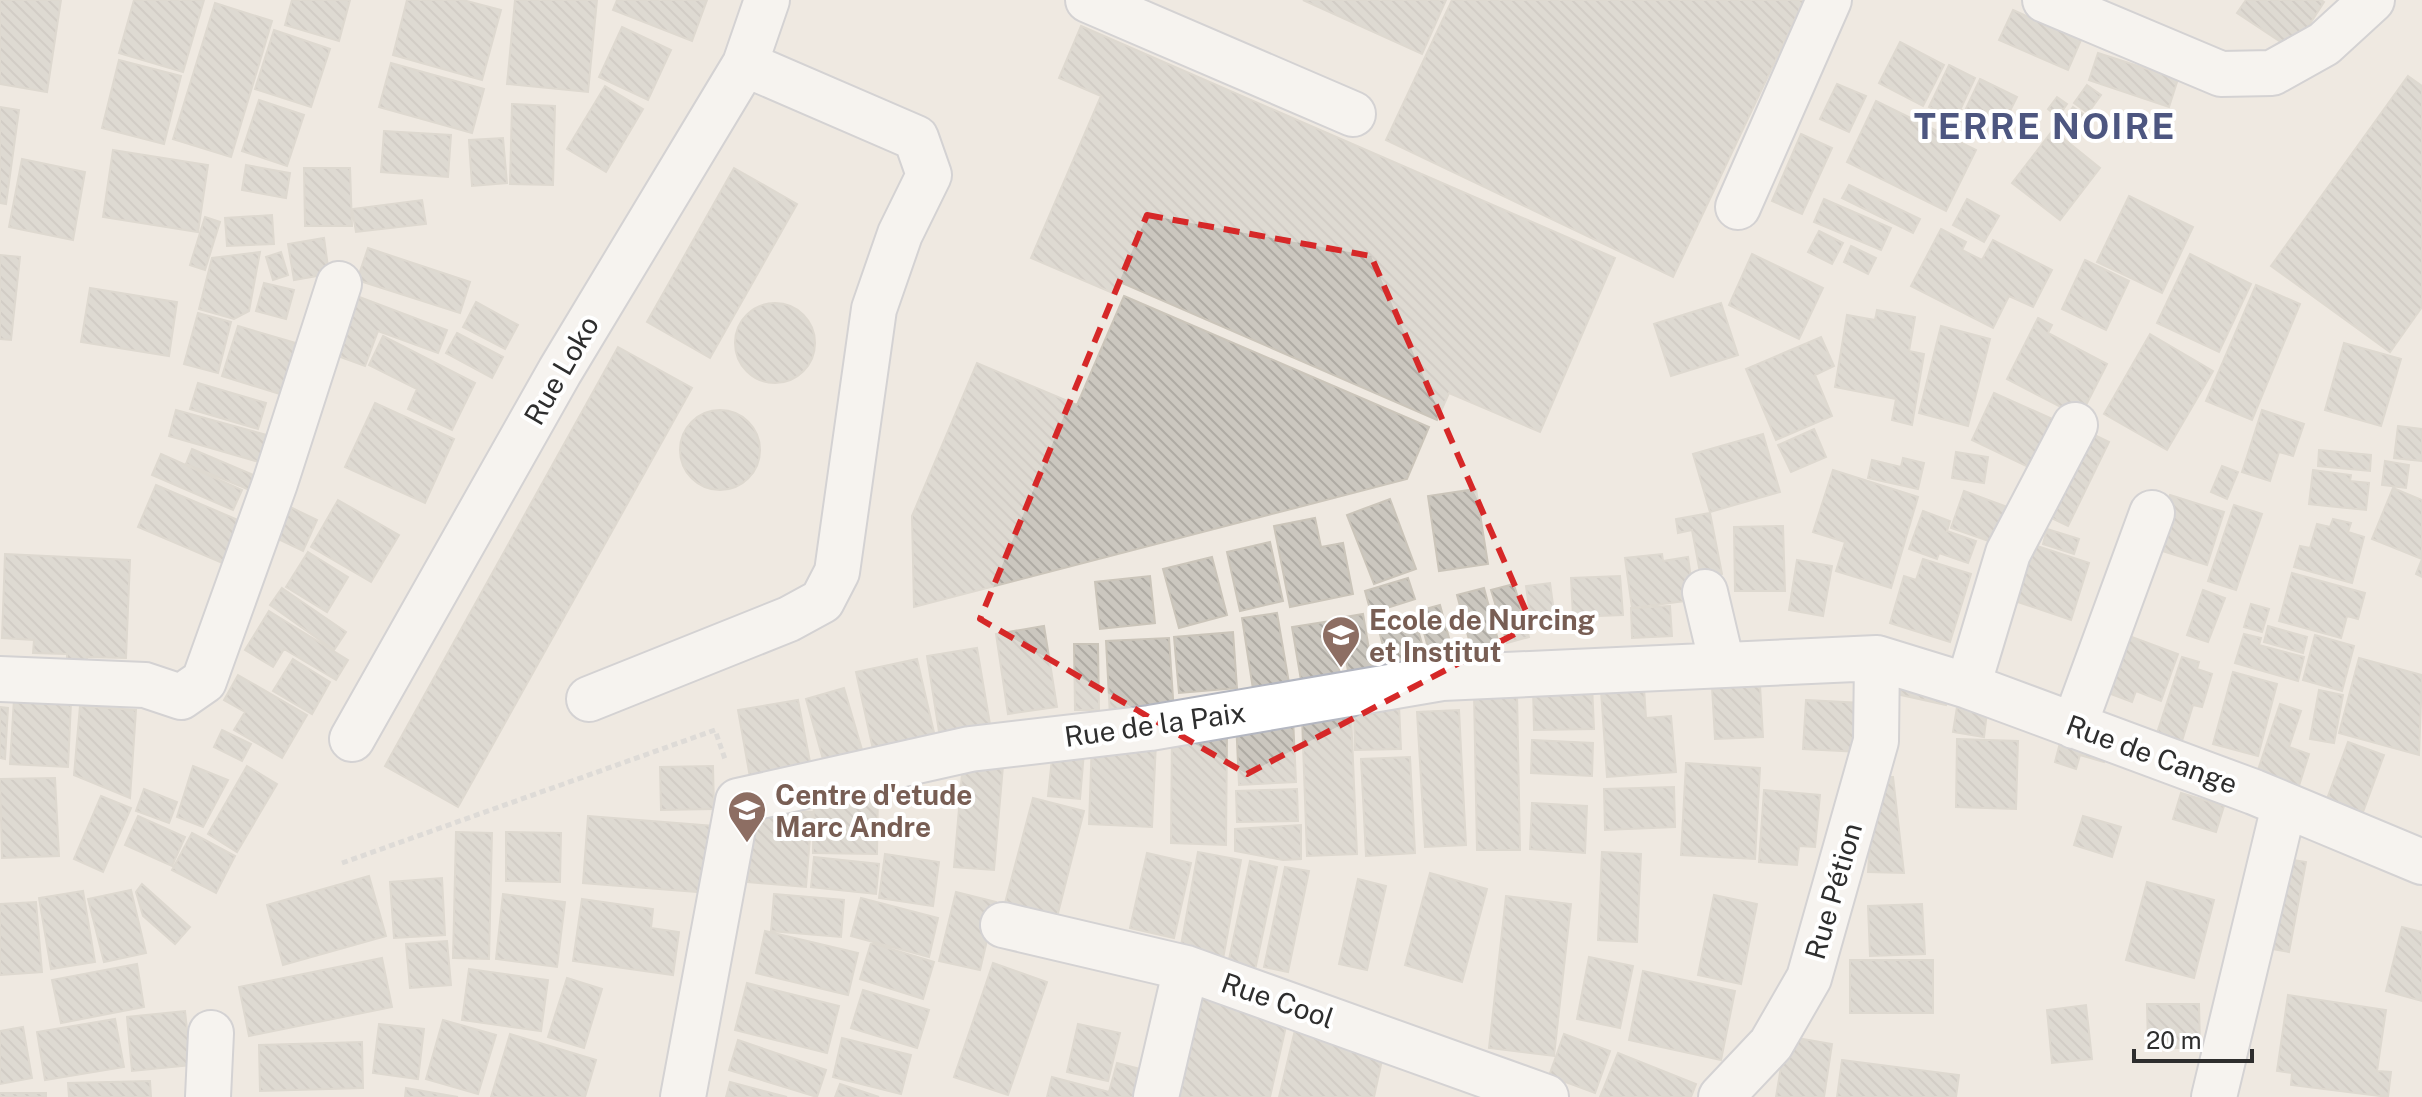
<svg xmlns="http://www.w3.org/2000/svg" width="2422" height="1097" viewBox="0 0 2422 1097" font-family="'Public Sans',sans-serif">
<style>
.building{fill:url(#building-back-hatch);stroke:#cbc5ba;stroke-width:2}
.lines{fill:none;stroke-linecap:round;stroke-linejoin:round}
.minor-casing{stroke:#b4b7c1;stroke-width:48}
.path{stroke:#c9c9c9;stroke-width:5;stroke-dasharray:6 4;stroke-linecap:butt}
.minor{stroke:#fff;stroke-width:44}
.marked{fill:none;stroke:#d62828;stroke-width:6;stroke-dasharray:16 10;stroke-linejoin:round}
.labels{text-anchor:middle;dominant-baseline:central;stroke-width:8;stroke-linejoin:round;paint-order:stroke}
.street-label{font-size:28px;fill:#2e2e2e;stroke:#fff}
.education-label{font-size:28px;font-weight:bold;fill:#785e54;stroke:#fff;text-anchor:start}
.district-label{font-size:36px;font-weight:bold;letter-spacing:2px;fill:#4d5680;stroke:#fff}
</style>
<defs>
<pattern id="building-back-hatch" width="6" height="6" patternUnits="userSpaceOnUse" patternTransform="scale(2)"><rect width="6" height="6" fill="#cbc7bf"/><path d="M-1 5l2 2M0 0l6 6M5-1l2 2" fill="none" stroke="#afaba4"/></pattern>
</defs>
<rect width="100%" height="100%" fill="#efe9e1"/>
<path class="building" d="M0 0H61L47 92 0 84Z
M134 0H204L183 72 119 53Z
M292 0H350L339 41 285 25Z
M407 0H463L501 10 482 80 393 55Z
M515 0H597L588 92 507 84Z
M617 0H707L692 41 613 10Z
M1303 0H1446L1422 54Z
M1452 0H1804L1673 277 1386 140Z
M2246 0H2321L2324 2 2293 50 2237 13Z
M215 3 272 21 231 157 173 139Z
M2013 10 2081 40 2068 70 1999 40Z
M1081 26 1615 258 1540 432 1449 393 1437 420 1120 282 1115 294 1031 258 1101 96 1059 78Z
M622 27 671 50 648 100 599 77Z
M274 30 330 49 311 107 255 89Z
M1900 42 1944 65 1923 106 1879 83Z
M2098 53 2178 79 2169 107 2089 80Z
M119 60 181 76 164 144 102 128Z
M391 63 484 89 472 133 379 107Z
M1949 65 1975 78 1956 119 1929 107Z
M2408 76 2422 86V307L2390 352 2271 266Z
M1980 79 2017 97 1996 139 1960 121Z
M1837 84 1866 96 1849 132 1820 119Z
M2087 85 2101 95 2088 113 2074 103Z
M605 86 643 109 606 172 567 149Z
M2057 97 2067 104 2058 117 2048 109Z
M259 100 304 115 287 166 242 151Z
M1876 101 1976 150 1946 211 1847 162Z
M512 104 555 106 553 185 510 184Z
M0 107 19 110 6 204 0 203Z
M2073 107 2089 118 2074 140 2058 128Z
M2053 130 2100 168 2060 220 2012 183Z
M384 131 451 135 448 177 381 172Z
M1801 134 1832 148 1802 214 1772 201Z
M503 138 507 183 472 186 469 140Z
M113 150 208 165 198 232 103 217Z
M22 159 85 172 73 240 9 227Z
M246 165 290 173 286 198 242 190Z
M304 168H350L352 226H305Z
M734 168 797 204 710 358 647 322Z
M1849 185 1920 219 1913 233 1842 198Z
M2129 196 2193 227 2162 293 2097 262Z
M1824 199 1891 228 1881 250 1814 222Z
M1967 199 1999 216 1984 242 1953 225Z
M422 200 426 224 356 232 352 209Z
M272 215 274 244 227 246 225 218Z
M205 217 220 222 205 270 190 265Z
M1941 229 1966 242 1962 250 1982 260 1993 240 2052 270 2033 307 2009 296 1993 328 1911 286Z
M1819 231 1843 243 1832 264 1808 252Z
M324 238 329 274 294 280 288 244Z
M1851 246 1876 258 1868 274 1844 262Z
M368 248 470 282 460 313 357 280Z
M260 252 249 311 234 319 199 309 212 258Z
M281 252 288 275 273 280 266 257Z
M1752 254 1823 288 1799 339 1729 305Z
M2190 254 2251 284 2219 352 2157 323Z
M0 255 20 257 11 340 0 339Z
M2085 260 2129 281 2106 330 2062 309Z
M264 283 294 290 286 319 256 311Z
M2256 285 2300 304 2252 420 2206 401Z
M90 288 177 302 169 356 81 342Z
M354 295 447 330 438 353 378 331 365 366 332 354Z
M1124 296 1429 427 1407 479 914 607 912 516 977 363 1077 405Z
M476 302 518 325 505 349 463 327Z
M735 343a40 40 0 1 1 80 0a40 40 0 1 1-80 0Z
M1721 303 1738 355 1671 376 1654 324Z
M1877 310 1915 317 1909 351 1924 354 1912 425 1892 420 1896 399 1835 387 1847 315 1875 320Z
M198 313 231 322 218 373 184 364Z
M2038 318 2052 325 2048 333 2107 364 2080 417 2007 379Z
M238 326 299 344 283 395 222 376Z
M1941 326 1990 339 1968 426 1919 413Z
M457 333 503 357 492 378 446 353Z
M2150 334 2213 371 2167 450 2104 414Z
M383 336 475 383 452 430 408 409 417 389 369 365Z
M1821 337 1834 366 1815 375 1832 416 1776 440 1746 369Z
M2344 343 2401 359 2381 426 2325 410Z
M618 347 692 388 458 807 385 766Z
M198 383 266 403 258 429 190 409Z
M1994 393 2057 421 2035 470 1972 440Z
M375 403 454 439 425 503 345 467Z
M680 450a40 40 0 1 1 80 0a40 40 0 1 1-80 0Z
M176 410 274 437 266 464 169 436Z
M2262 410 2304 424 2293 456 2279 452 2270 481 2242 472Z
M2398 426 2422 429V461L2394 458Z
M1814 429 1826 457 1791 472 1778 445Z
M2084 430 2109 442 2068 526 2043 514Z
M1763 434 1780 492 1710 512 1693 454Z
M192 449 258 477 252 491 186 464Z
M2319 450 2371 455 2370 471 2318 466Z
M1956 452 1988 457 1984 483 1952 478Z
M161 454 242 490 233 510 152 475Z
M1903 458 1924 463 1918 489 1868 478 1872 460 1901 467Z
M2385 461 2409 465 2406 488 2382 485Z
M2222 466 2238 472 2227 499 2211 492Z
M1833 470 1918 497 1891 588 1836 571 1845 542 1813 532Z
M2313 470 2351 475 2350 481 2369 483 2366 510 2309 504Z
M156 485 245 523 227 565 138 527Z
M2393 488 2422 500V577L2416 574 2422 559 2372 539Z
M1476 489 1488 564 1439 571 1428 496Z
M1964 491 2013 509 2000 545 1951 528Z
M2170 495 2224 512 2207 565 2153 548Z
M1390 499 1416 569 1374 584 1347 515Z
M338 500 399 535 371 582 311 547Z
M2234 505 2262 514 2236 590 2208 581Z
M288 506 317 520 303 551 274 537Z
M1923 511 1950 521 1947 531 1976 541 1968 563 1939 553 1937 559 1909 549Z
M1710 513 1722 574 1701 578 1692 530 1678 533 1676 519Z
M1315 518 1321 547 1343 543 1353 594 1290 607 1274 526Z
M2333 519 2351 523 2348 532 2364 537 2352 583 2294 567 2300 546 2310 548 2317 524 2330 527Z
M1783 526 1785 591H1735L1734 527Z
M2047 529 2079 539 2074 554 2043 544Z
M1270 542 1283 601 1240 611 1227 552Z
M2028 543 2089 563 2071 620 2009 599Z
M308 552 348 577 327 612 286 587Z
M5 554 130 560 126 658 87 657V662L67 661V654L33 653 34 640 2 638Z
M1662 554 1663 561 1688 557 1694 600 1632 608 1625 558Z
M1212 557 1227 615 1179 628 1163 569Z
M1923 559 1971 574 1950 642 1890 623 1904 576 1916 580Z
M1797 560 1832 566 1823 616 1789 610Z
M2292 573 2365 593 2358 619 2347 616 2341 638 2279 621Z
M1150 576 1155 623 1100 629 1095 582Z
M1620 576 1623 615 1573 617 1571 578Z
M1408 578 1415 599 1371 613 1365 591Z
M1550 583 1554 612 1530 615 1526 586Z
M1514 584 1529 637 1507 643 1491 590Z
M282 588 346 632 334 650 270 605Z
M1484 588 1499 644 1472 651 1457 595Z
M2203 590 2225 598 2208 642 2187 635Z
M2251 604 2269 609 2262 632 2244 627Z
M1440 605 1454 656 1432 662 1418 611Z
M1670 606 1672 636 1632 638 1631 608Z
M269 611 348 660 336 680 284 649 273 667 245 650Z
M1277 613 1289 683 1253 689 1242 618Z
M1363 614 1374 679 1350 683 1339 618Z
M1414 616 1429 668 1392 679 1378 627Z
M1331 621 1342 686 1303 692 1292 627Z
M1044 626 1057 707 1008 714 996 634Z
M2268 626 2307 637 2303 653 2264 642Z
M1233 632 1237 688 1179 693 1174 637Z
M2121 633 2178 654 2161 701 2136 691 2132 702 2100 690Z
M2244 634 2261 638 2259 645 2304 657 2298 681 2235 663Z
M2315 635 2354 646 2342 691 2303 680Z
M1169 638 1174 713 1110 716 1106 641Z
M1074 644H1098L1099 710H1075Z
M977 648 992 736 941 744 927 656Z
M2182 657 2199 662 2197 669 2212 674 2202 707 2193 705 2182 741 2157 733Z
M2359 658 2422 675 2419 755 2339 733Z
M293 659 330 682 312 714 273 691Z
M917 659 936 741 874 754 856 672Z
M2233 672 2277 684 2258 756 2213 744Z
M238 675 307 715 282 758 234 730 245 712 224 700Z
M1890 676 1949 689 1946 705 1887 692Z
M1592 685 1594 729 1534 730 1533 686Z
M1760 685 1763 737 1715 739 1712 687Z
M844 688 863 753 824 763 806 699Z
M1644 688 1646 718 1671 716 1676 772 1607 777 1601 691Z
M2319 690 2343 695 2334 743 2310 739Z
M1474 693H1517L1520 850H1477Z
M14 699 71 702 68 767 10 764Z
M798 700 812 772 751 783 738 710Z
M1806 700 1863 703 1860 752 1803 749Z
M2280 704 2301 711 2289 747 2309 754 2298 789 2256 776Z
M1399 705 1401 749 1355 750 1354 708Z
M80 706 136 710 130 798 74 775Z
M0 707 8 708 5 759 0 758Z
M1957 707 1987 712 1984 737 1953 732Z
M1459 710 1466 845 1425 847 1417 712Z
M1351 714 1357 854 1307 856 1302 716Z
M1293 718 1296 782 1239 785 1236 720Z
M222 730 251 744 242 761 214 747Z
M1172 730 1227 732 1226 845 1171 843Z
M2063 731 2110 744 2104 762 2080 755 2076 769 2055 762Z
M1957 739 2018 741 2016 809 1956 807Z
M1092 740 1156 743 1152 827 1089 824Z
M1532 740 1593 743 1592 776 1531 773Z
M2348 742 2384 755 2363 812 2327 799Z
M1053 749 1084 752 1080 799 1048 796Z
M1410 757 1415 853 1366 856 1361 759Z
M963 762 1003 766 994 870 954 867Z
M1686 763 1760 768 1755 859 1681 855Z
M193 766 228 780 203 827 177 817Z
M247 766 277 784 237 852 208 834Z
M713 766 714 809 661 810 660 767Z
M1874 777H1893L1904 873 1868 872Z
M55 778 59 856 2 858 0 779Z
M1674 787 1675 827 1605 830 1604 789Z
M144 789 177 802 169 823 136 811Z
M1297 789 1298 821 1237 822 1236 791Z
M1764 790 1820 795 1815 847 1799 846 1797 865 1759 862Z
M814 792 878 793 877 854 813 853Z
M2181 793 2224 806 2216 832 2173 819Z
M101 796 131 808 103 872 74 859Z
M1033 798 1084 811 1057 917 1005 903Z
M1532 803 1587 806 1585 853 1530 849Z
M754 807 812 812 806 887 748 882Z
M138 816 185 837 172 866 125 845Z
M588 816 714 826 709 893 583 883Z
M2083 816 2121 827 2112 857 2074 845Z
M1301 825V859L1283 860 1235 851V829Z
M456 832 492 833 489 959 453 958Z
M506 832 561 833 560 882 506 881Z
M192 833 235 856 216 893 172 870Z
M1198 852 1241 860 1223 959 1180 951Z
M1602 852 1641 854 1637 942 1598 940Z
M1147 853 1191 863 1174 938 1130 928Z
M885 854 939 862 933 906 879 898Z
M814 857 879 864 876 894 811 887Z
M2282 858 2306 862 2289 952 2266 948Z
M1250 861 1277 867 1255 970 1228 964Z
M1285 867 1309 871 1288 972 1264 967Z
M1430 873 1487 889 1462 982 1405 965Z
M369 876 386 936 283 965 267 905Z
M442 878 445 935 394 938 390 882Z
M1358 879 1386 886 1367 970 1339 964Z
M2147 882 2214 900 2194 978 2126 960Z
M142 884 190 927 175 944 143 916 136 892Z
M131 890 146 953 104 962 88 899Z
M83 891 95 962 51 969 39 898Z
M956 892 996 902 980 970 939 961Z
M503 894 565 902 557 967 496 959Z
M774 894 844 900 841 937 771 931Z
M1714 895 1757 904 1741 984 1698 975Z
M1506 896 1571 904 1554 1056 1489 1048Z
M861 898 938 918 929 957 851 936Z
M582 899 653 909 651 928 679 932 673 975 573 961Z
M36 902 42 972 0 975V904Z
M1922 904 1925 954 1870 956 1868 906Z
M2402 927 2422 932V1001L2386 991Z
M765 931 858 953 848 995 756 973Z
M447 941 451 985 410 988 406 944Z
M871 943 934 962 923 999 860 979Z
M1589 957 1633 966 1620 1028 1577 1019Z
M382 958 392 1007 249 1036 239 987Z
M1850 960H1933V1013H1850Z
M993 963 1047 982 1008 1095 954 1077Z
M137 964 144 1007 61 1023 52 980Z
M469 969 548 980 541 1031 462 1020Z
M1643 971 1735 991 1721 1060 1629 1040Z
M567 978 602 989 584 1048 548 1037Z
M747 983 839 1006 827 1053 735 1030Z
M863 990 929 1010 917 1048 851 1028Z
M1194 991 1289 1013 1270 1097H1170Z
M2288 995 2386 1010 2377 1071 2391 1072 2388 1097 2291 1085 2292 1073 2277 1071Z
M2147 1004H2199L2200 1048H2148Z
M2086 1005 2092 1059 2052 1063 2047 1010Z
M185 1011 191 1065 132 1071 127 1017Z
M115 1019 124 1067 45 1080 37 1032Z
M443 1020 496 1035 478 1094 426 1079Z
M379 1024 424 1029 418 1079 373 1073Z
M1078 1024 1120 1033 1108 1081 1067 1072Z
M23 1027 32 1078 0 1084V1031Z
M1295 1030 1384 1051 1374 1097H1279Z
M510 1034 596 1060 585 1097H491Z
M1564 1034 1610 1051 1595 1093 1549 1076Z
M1786 1036 1832 1044 1824 1097H1776Z
M842 1038 911 1055 901 1094 833 1077Z
M738 1040 826 1070 817 1097 729 1070Z
M362 1042 363 1088 260 1091 259 1045Z
M1618 1053 1696 1084 1691 1097H1600Z
M1842 1060 1959 1075 1956 1097H1837Z
M1117 1063 1144 1070 1137 1097H1047L1052 1077 1109 1092Z
M150 1081 151 1097H69L68 1083Z
M730 1082 787 1097H726Z
M840 1084 879 1097H835Z
M406 1088 458 1097H405Z
M0 1093H46V1097H0Z"/>
<g class="lines">
<defs>
<path id="minor" d="M1088 0 1353 114
M2045 0 2221 74 2272 73 2324 44 2372 0
M1738 207 1829 0
M1705 592 1722 664
M0 679 145 685 181 697 204 681 275 483 339 284
M1968 686 2008 553 2075 425
M589 699 789 619 822 601 837 572 874 309 900 234 929 175 916 138 745 64
M2074 726 2152 513
M352 739 560 371 745 64 767 0
M1003 925 1186 968 1546 1097
M208 1097 211 1033
M683 1097 738 801 970 749 1150 728 1442 678 1877 658 1968 686 2254 792 2422 862
M1156 1097 1186 968
M1721 1097 1771 1044 1809 978 1876 741 1877 658
M2214 1097 2284 806"/>
</defs>
<use href="#minor" class="minor-casing"/>
<path class="path" d="M342 863 715 730 726 762"/>
<use href="#minor" class="minor"/>
</g>
<path d="M0 0H2422V1097H0ZM1147 215 1371 256 1532 625 1247 774 980 619Z" fill="#efe9e1" fill-opacity=".55" fill-rule="evenodd"/>
<path class="marked" d="M1147 215 1371 256 1532 625 1247 774 980 619Z"/>
<defs>
<symbol id="school-pin" viewBox="-11 -11 22 30"><path d="M0 17L-7.5 6A9.5 9.5 0 1 1 7.5 6Z" fill="#8d6e63" stroke="#fff"/><path d="M0-5L7-2L0 1L-7-2ZM-4 1L0 2.5L4 1V4Q0 6-4 4Z" fill="#fff"/></symbol>
</defs>
<g fill-rule="evenodd">
<use href="#school-pin" x="1319" y="613" width="44" height="60"/>
<use href="#school-pin" x="725" y="788" width="44" height="60"/>
</g>
<g class="labels">
<g class="street-label">
<text transform="translate(561 370) rotate(-60)">Rue Loko</text>
<text transform="translate(1155 724) rotate(-8)">Rue de la Paix</text>
<text transform="translate(2152 754) rotate(20)">Rue de Cange</text>
<text transform="translate(1833 891) rotate(-74)">Rue Pétion</text>
<text transform="translate(1278 1000) rotate(19)">Rue Cool</text>
</g>
<g class="education-label">
<text x="1369" y="619">Ecole de Nurcing<tspan x="1369" dy="32">et Institut</tspan></text>
<text x="775" y="794">Centre d'etude<tspan x="775" dy="32">Marc Andre</tspan></text>
</g>
<g class="district-label">
<text x="2045" y="126">TERRE NOIRE</text>
</g>
</g>
<path d="M2134 1049v12h118v-12" fill="none" stroke="#2e2e2e" stroke-width="4"/>
<text x="2146" y="1049" font-size="24" fill="#2e2e2e" stroke="#ffffff" stroke-width="6" paint-order="stroke">20 m</text>
</svg>
